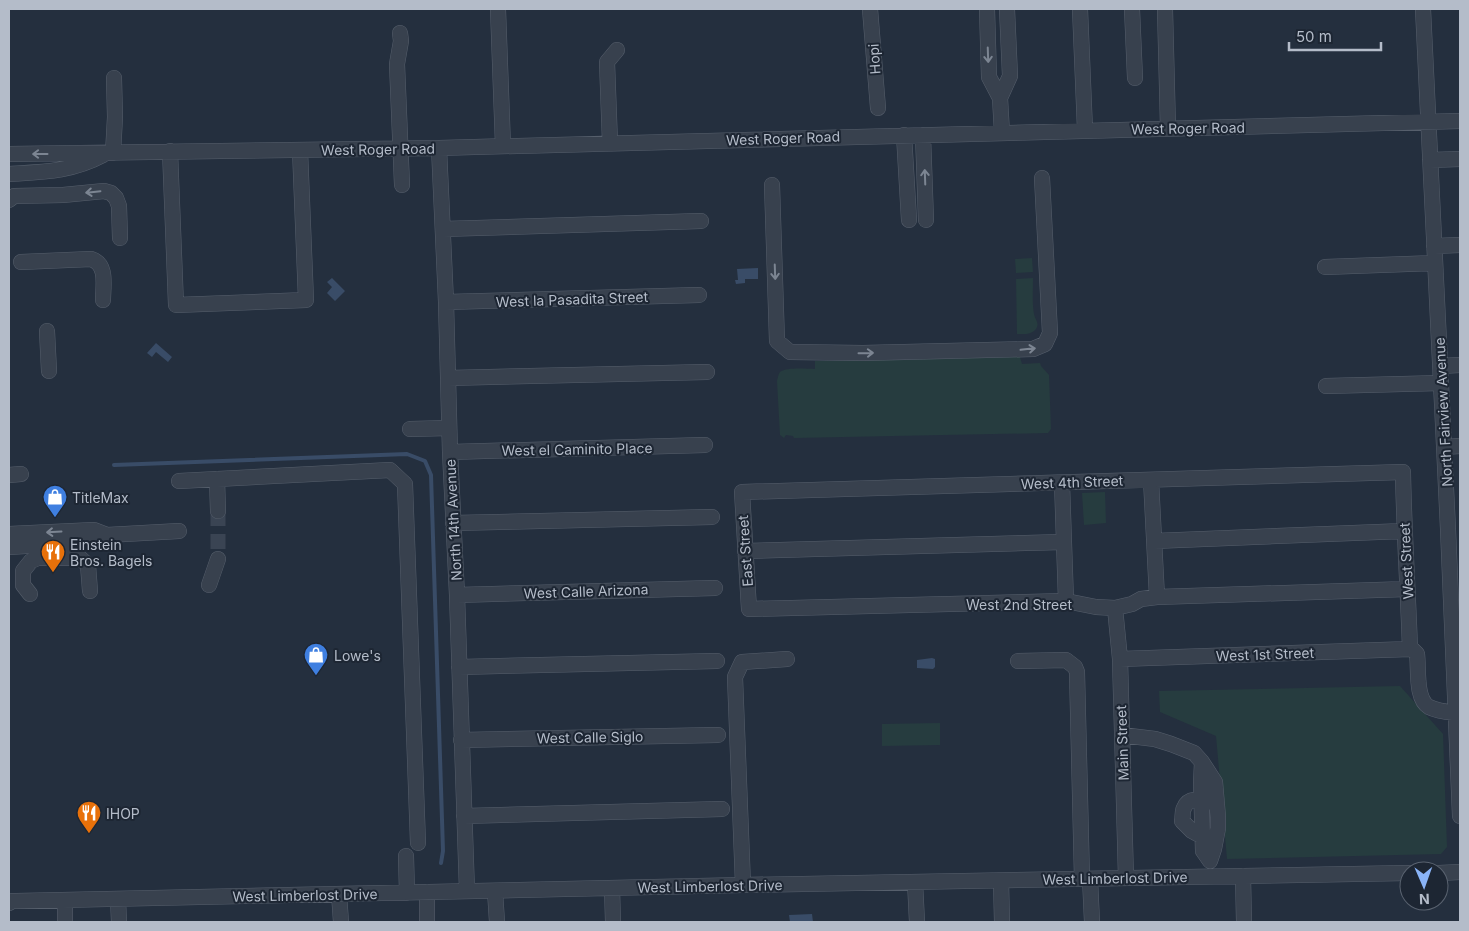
<svg xmlns="http://www.w3.org/2000/svg" width="1469" height="931" viewBox="0 0 1469 931" font-family="Inter,sans-serif">
<style>
.green{fill:#263c3f}
.water{fill:#394c67}
.lines{fill:none;stroke-linecap:round;stroke-linejoin:round}
.stream{stroke:#394c67;stroke-width:4}
.minor-tunnel{stroke:#3a4453;stroke-width:15;stroke-dasharray:15 8;stroke-linecap:butt}
.minor-casing{stroke:#565f6c;stroke-width:16}
.minor{stroke:#38414e;stroke-width:15}
.oneway{stroke:#7c8592}
.labels{text-anchor:middle;dominant-baseline:central;stroke-width:4;stroke-linejoin:round;paint-order:stroke}
.street-label{font-size:14px;fill:#b4bcc9;stroke:#1d2633}
.poi-label{font-size:14px;fill:#b4bcc9;stroke:#1d2633;text-anchor:start}
</style>
<rect width="100%" height="100%" fill="#242f3e"/>
<path class="green" d="M1032 258 1033 272 1016 273 1015 259Z
M1033 278C1033 290 1032 303 1034 314 1035 320 1040 323 1036 329 1031 335 1024 334 1017 334L1016 279Z
M1020 357 1022 364 1040 363 1041 366 1049 375 1051 429 1048 433 794 438 793 436 786 435 784 438 780 435 777 381C778 377 778 375 780 372 787 367 806 369 815 369V361Z
M1105 492 1106 523 1084 525 1082 493Z
M1400 686 1443 734 1447 847 1441 854 1227 859 1216 736 1160 712 1159 691Z
M940 723V745L882 746V724Z"/>
<path class="water" d="M758 268V279H745V283L736 284 735 280H738L737 269Z
M332 278 345 291 335 301 327 293 332 287 327 282Z
M156 343 172 357 168 362 156 352 152 357 147 353Z
M932 658 935 659V667L933 669 917 668V660Z
M812 914 813 922H790L789 915Z"/>
<g class="lines">
<path class="stream" d="M114 465 407 454 425 461 431 475 443 851 441 863"/>
<path class="minor-tunnel" d="M218 511V559"/>
<defs>
<path id="minor" d="M498 9 503 146
M870 9 878 108
M987 9 989 77 1000 98
M1080 9 1085 130
M1132 9 1135 78
M1165 9 1168 128
M1423 9 1448 529 1460 816
M400 33 401 41 397 64 402 185
M1002 133 1000 98 1010 76 1007 9
M904 135 909 220
M923 135 926 220
M610 143 607 62 617 50
M439 148 446 302 450 452 457 595 467 891
M170 151 176 305 306 300 300 150
M113 153 115 117 114 78
M9 154 439 148 1460 121
M1430 160 1460 159
M9 174C43 172 71 172 103 155
M772 185 777 341 790 352 863 353 1033 349 1045 344 1050 333 1042 178
M9 200 14 196 63 195 104 191 111 193 116 198 119 206 120 238
M443 229 701 221
M1434 246 1460 245
M21 262 91 259C108 264 103 286 103 300
M1325 267 1435 263
M446 302 699 295
M47 331 49 371
M1440 366 1460 365
M448 378 707 372
M1326 386 1441 383
M410 429 449 428
M1444 447 1460 446
M450 452 705 445
M9 475 21 474
M217 479 218 511
M1151 480 1157 597
M179 481 390 470 405 484 418 843
M1062 483 1066 601
M453 523 712 517
M9 534 94 530 107 535 92 542 9 547
M107 535 179 531
M1154 541 1404 531
M745 551 1063 542
M209 585 218 559
M30 594 23 585V571L31 561 38 558H80L88 565 90 591
M457 595 715 588
M1115 608 1120 659 1126 878
M1410 647 1417 654C1419 668 1415 699 1429 707 1437 711 1447 712 1456 713
M1120 659 1410 649C1408 590 1404 531 1403 472L742 492 749 609 1066 601 1096 607 1115 608 1132 604 1141 599 1157 597 1407 589
M1018 661 1066 660 1075 667 1077 672 1082 879
M459 667 717 661
M1122 735 1155 739 1171 744 1194 753 1202 762 1215 782 1218 817V828L1214 849 1210 861 1203 851 1201 783 1202 762
M461 740 718 735
M464 816 722 809
M1203 837 1192 831 1182 821C1183 817 1182 811 1184 808 1188 797 1201 799 1210 802
M406 856 407 893
M1439 873 1460 872
M1243 876 1244 922
M1090 879 1092 922
M1001 881 1002 922
M915 882 917 922
M743 885 735 677 742 662 787 659
M612 888 613 922
M495 891 497 922
M427 892V922
M339 894 341 922
M118 899 119 922
M65 900V922
M9 903 12 901H16L743 885 1409 873"/>
</defs>
<use href="#minor" class="minor-casing"/>
<use href="#minor" class="minor"/>
</g>
<defs><path id="oneway-shaft" d="M-6 0H5M1.5-3L5.5 0L1.5 3" fill="none" stroke-width="1.6" stroke-linecap="round" stroke-linejoin="round" transform="scale(1.25)"/></defs>
<g class="oneway">
<use href="#oneway-shaft" transform="translate(988 55) rotate(88)"/>
<use href="#oneway-shaft" transform="translate(40 154) rotate(180)"/>
<use href="#oneway-shaft" transform="translate(925 177) rotate(-92)"/>
<use href="#oneway-shaft" transform="translate(93 192) rotate(174)"/>
<use href="#oneway-shaft" transform="translate(775 272) rotate(88)"/>
<use href="#oneway-shaft" transform="translate(1028 349) rotate(-6)"/>
<use href="#oneway-shaft" transform="translate(866 353) rotate(-1)"/>
<use href="#oneway-shaft" transform="translate(54 532) rotate(177)"/>
</g>
<defs>
<symbol id="shop-pin" viewBox="-11 -11 22 30"><path d="M0 17L-7.5 6A9.5 9.5 0 1 1 7.5 6Z" fill="#3f7fe0" stroke="#1d2633"/><path d="M-5-2.5h2.3a2.7 3.5 0 0 1 5.4 0H5L5.5 6h-11ZM-1.5-2.5h3a1.5 2.3 0 0 0-3 0Z" fill="#fff"/></symbol>
<symbol id="restaurant-pin" viewBox="-11 -11 22 30"><path d="M0 17L-7.5 6A9.5 9.5 0 1 1 7.5 6Z" fill="#e8710a" stroke="#1d2633"/><path d="M-5-6h1v4h1v-4h1v4h1v-4h1v5L-1.5 .5V6h-2V.5L-5-1ZM5-6V6H3V1.5H1.5Q1.5-4 5-6Z" fill="#fff"/></symbol>
</defs>
<g fill-rule="evenodd">
<use href="#shop-pin" x="41" y="483" width="28" height="38"/>
<use href="#restaurant-pin" x="39" y="538" width="28" height="38"/>
<use href="#shop-pin" x="302" y="641" width="28" height="38"/>
<use href="#restaurant-pin" x="75" y="799" width="28" height="38"/>
</g>
<g class="labels">
<g class="street-label">
<text transform="translate(874 59) rotate(-94)">Hopi</text>
<text transform="translate(1188 128) rotate(-1)">West Roger Road</text>
<text transform="translate(783 138) rotate(-2)">West Roger Road</text>
<text transform="translate(378 149) rotate(-1)">West Roger Road</text>
<text transform="translate(572 299) rotate(-2)">West la Pasadita Street</text>
<text transform="translate(1443 412) rotate(-93)">North Fairview Avenue</text>
<text transform="translate(577 449) rotate(-1)">West el Caminito Place</text>
<text transform="translate(1072 482) rotate(-2)">West 4th Street</text>
<text transform="translate(453 520) rotate(-93)">North 14th Avenue</text>
<text transform="translate(745 551) rotate(-94)">East Street</text>
<text transform="translate(1406 561) rotate(-93)">West Street</text>
<text transform="translate(586 591) rotate(-2)">West Calle Arizona</text>
<text x="1019" y="604">West 2nd Street</text>
<text transform="translate(1265 654) rotate(-2)">West 1st Street</text>
<text transform="translate(590 737) rotate(-1)">West Calle Siglo</text>
<text transform="translate(1122 743) rotate(-92)">Main Street</text>
<text transform="translate(1115 878) rotate(-1)">West Limberlost Drive</text>
<text transform="translate(710 886) rotate(-1)">West Limberlost Drive</text>
<text transform="translate(305 895) rotate(-1)">West Limberlost Drive</text>
</g>
<g class="poi-label">
<text x="72" y="497">TitleMax</text>
<text x="70" y="544">Einstein<tspan x="70" dy="16">Bros. Bagels</tspan></text>
<text x="334" y="655">Lowe's</text>
<text x="106" y="813">IHOP</text>
</g>
</g>
<rect width="1469" height="931" fill="none" stroke="#b4bcc9" stroke-width="20"/>
<g transform="translate(1424 886) rotate(178)"><circle r="24" fill="#1d2633" stroke="#59626f"/>
<path d="M0-4L9 19L0 12L-9 19Z" fill="#8ab4f8"/>
<text y="-8" font-size="14" font-weight="bold" text-anchor="middle" fill="#b4bcc9">N</text>
</g>
<path d="M1289 42v8h92v-8" fill="none" stroke="#b4bcc9" stroke-width="2.5"/>
<text x="1296" y="42" font-size="15" fill="#b4bcc9" stroke="#1d2633" stroke-width="4" paint-order="stroke">50 m</text>
</svg>
